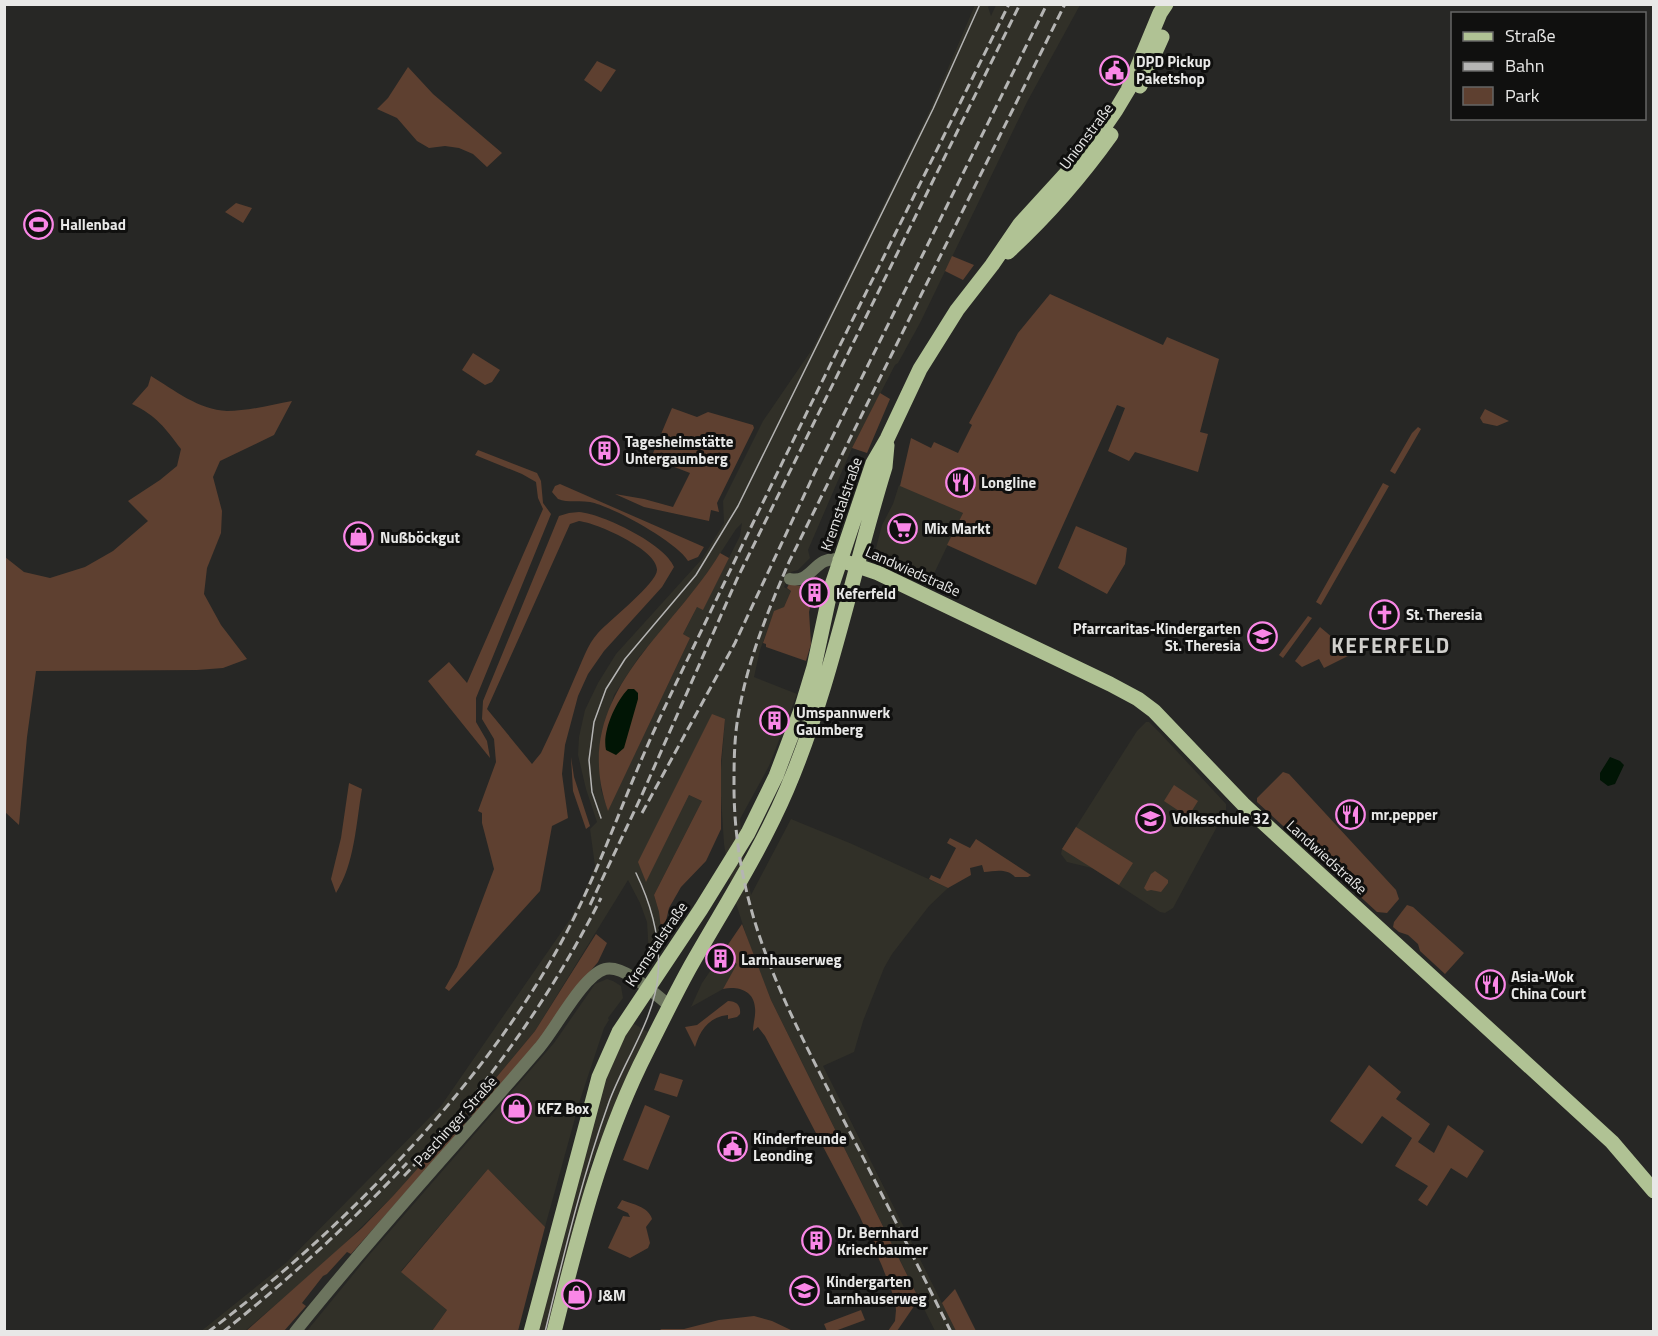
<svg xmlns="http://www.w3.org/2000/svg" width="1658" height="1336" viewBox="0 0 1658 1336" font-family="'Titillium Web',sans-serif">
<style>
.built{fill:#313028;fill-rule:evenodd}
.green{fill:#5e4030;fill-rule:evenodd}
.water{fill:#011505}
.lines{fill:none;stroke-linecap:round;stroke-linejoin:round}
.minor{stroke:#6c745e;stroke-width:12}
.major{stroke:#b0c294;stroke-width:15}
.tram{stroke:#b5b5b4;stroke-width:1.5}
.rail{stroke:#b5b5b4;stroke-width:3;stroke-dasharray:9 4.5;stroke-linecap:butt}
.labels{text-anchor:middle;dominant-baseline:central;stroke-width:6;stroke-linejoin:round;paint-order:stroke}
.poi-label{font-size:15px;font-weight:bold;fill:#e8e8e7;stroke:#10100f;text-anchor:start}
.street-label{font-size:15px;fill:#e8e8e7;stroke:#10100f}
.district-label{font-size:21px;font-weight:bold;letter-spacing:1.5px;fill:#d0cfcc;stroke:#10100f}
</style>
<rect width="100%" height="100%" fill="#272725"/>
<path class="built" d="M975 5H990L988 7 991 16 996 5H1080L1027 102 920 323 898 363 895 365 852 448 808 550 810 558 798 570 791 572 784 587 791 591 784 607 774 612 760 650 754 677 797 694 769 766 740 819 744 861 751 895 791 819 852 844 948 888 929 906 892 954 884 968 863 1021 854 1052 823 1066 956 1331H935L771 1000 751 950 732 891 724 844 720 781 725 720 712 715 669 802 646 881 689 795 702 801 654 895 659 912 662 938 653 954 649 955 647 922 640 903 628 880 535 1031 442 1143 393 1196 331 1257 245 1331 200 1332 287 1262 441 1106 569 921 583 895 595 866 590 829 597 822 586 789 578 755 579 737 585 710 598 683 616 654 702 559 724 523 723 501 763 421 813 348 931 108ZM742 523 740 536 703 609 697 607 683 634 690 638 608 810 601 790 599 749 614 695 639 657 693 592 712 566 736 529Z
M899 485 963 513 929 584 878 557 875 552 882 525 893 504Z
M1146 722H1149L1160 733 1226 804V810L1173 908 1165 913 1160 912 1092 868 1067 862 1061 854 1062 849 1137 731Z
M721 955 738 964 723 989 691 1007 702 983Z
M607 979 613 981 621 986 623 998 608 1018 609 1020 604 1028 580 1100 545 1227 488 1169 401 1271 447 1310 432 1331 306 1332 370 1254 554 1043 595 984Z
M631 1022 648 1032 631 1067 592 1162 549 1331 536 1332 598 1097Z"/>
<path class="green" d="M597 61 616 70 601 92 584 80Z
M408 67 433 94 502 153 487 167 473 154 459 148 445 146 429 148 417 141 397 118 377 109 388 98Z
M236 203 252 208 243 223 225 212Z
M952 256 974 265 963 280 945 271Z
M1050 294 1163 345 1167 337 1219 359 1200 432 1208 434 1198 472 1135 452 1129 461 1108 451 1125 408 1117 405 1036 585 947 545 963 513 900 486 911 438 931 448 934 442 958 453 972 425 969 423 1018 333Z
M473 353 500 370 492 382 485 385 462 370Z
M151 376C174 390 199 410 227 411 248 411 271 405 292 401L274 435 220 461 213 477 222 511 221 533 207 568 204 594 221 625 247 659 223 668 197 670 36 671 27 737 19 825 5 812V557L24 572 50 578 85 567 113 551 148 521 128 501 160 480 177 466 181 449C165 428 157 416 132 404L148 386Z
M880 393 890 399 867 453 852 448Z
M672 408 697 417 708 412 753 425 754 428 717 503 719 512 711 510 709 521 644 507 615 494 644 499 673 507 690 473 651 458Z
M1485 409 1509 421 1497 426 1483 423 1480 418Z
M1418 427 1421 429 1395 474 1390 471 1412 433Z
M478 450 537 473 541 481 543 503 551 514 476 698V722L487 741 490 758 428 681 449 662 467 683 543 509 538 498 536 482 522 474 475 455Z
M1383 483 1389 486 1321 605 1316 602Z
M560 484 704 547 698 557 688 561C677 542 612 506 590 502 579 500 568 503 558 499L552 492 555 486Z
M579 512C603 514 665 544 674 567L662 587 604 651 588 674 578 696 565 745 562 774 568 818 552 826 540 891 449 991 445 988 457 967 494 869 482 823V813L478 811 496 762 494 739 482 719 483 701 559 516 569 513ZM579 521C597 523 658 550 657 570 657 583 610 620 598 633 587 645 582 662 575 677 564 703 553 728 541 753L532 764 487 709 570 524Z
M1076 526 1127 548 1125 564 1107 594 1058 568Z
M720 553 729 558 703 610 697 607 683 634 690 638 608 811C568 697 669 638 720 553Z
M817 576 809 612 811 644 806 661 766 647V644L763 643 774 611 784 607 791 591 787 588 789 584 801 586Z
M1308 616 1312 618 1283 658 1279 655Z
M1320 627 1352 654 1324 668 1319 659 1302 667 1295 661Z
M712 714 725 719 721 761V829L706 861 681 887 669 908 662 938 659 912 654 895 702 801 689 795 646 882 638 862Z
M571 757 574 777 590 826 586 829 573 791Z
M1283 772 1289 774 1396 890 1399 899 1387 913 1377 912 1257 802V798Z
M349 783 362 789C356 823 355 863 336 893L331 879 341 838Z
M1174 785 1198 801 1188 817 1164 801Z
M1076 827 1133 863 1119 885 1062 849Z
M950 838 970 848 976 839 1031 875 1028 877H1015C1007 868 995 871 984 872L982 865 970 868 971 875 948 888 929 879 931 875 940 879 956 848 947 843Z
M1155 871 1168 880V883L1161 892 1151 890 1147 891 1144 888 1151 874Z
M1407 905 1413 907 1464 953 1445 974 1420 951 1418 944 1408 935 1399 932 1393 927 1394 922Z
M742 924 771 1000 919 1299 897 1331H888L895 1321 896 1310 895 1300 882 1266 860 1217 765 1036 758 1027 753 1031C753 1023 756 1016 755 1008 754 990 737 986 723 989L737 964 721 955Z
M596 934 607 943 598 962 572 993 542 1038 473 1116 466 1114 535 1031Z
M728 1001C737 1001 741 1006 740 1014L737 1017 728 1019V1015C709 1017 700 1030 695 1047L685 1027 697 1025Z
M1369 1065 1401 1092 1396 1099 1430 1124 1418 1142 1434 1153 1448 1125 1484 1151 1467 1178 1451 1168 1427 1206 1418 1200 1428 1186 1395 1166 1412 1138 1382 1116 1362 1144 1330 1121Z
M660 1073 683 1080 677 1097 654 1090Z
M645 1105 670 1116 648 1170 623 1160Z
M463 1118 466 1124 351 1254 347 1252 327 1274 323 1276 302 1303 306 1306 284 1331 245 1332 362 1228 393 1196Z
M488 1169 545 1227 518 1331H432L447 1310 401 1272Z
M622 1200C632 1204 649 1207 652 1219L646 1227 650 1243 648 1248 630 1258 608 1248 623 1216 630 1217 628 1213 617 1208Z
M955 1289 976 1331H956L942 1303Z
M861 1310 865 1320 835 1331H827L824 1324Z
M754 1316 772 1321 793 1331 664 1332 660 1329H684L719 1320Z"/>
<path class="water" d="M628 689H634L638 693V699L624 748 616 755 606 750C602 732 615 703 628 689Z
M1610 757 1620 761 1624 765 1615 784 1608 786 1600 780V773Z"/>
<g class="lines">
<path class="minor" d="M790 579C813 584 814 554 840 560
M295 1332C373 1234 458 1143 539 1048 555 1030 583 975 605 969 624 964 656 995 670 1006"/>
<path class="major" d="M1140 86 1162 37
M1008 252C1046 217 1081 177 1111 135
M840 560 878 573 1110 684 1138 699 1154 711 1243 804 1612 1142 1654 1191
M531 1332 599 1077 619 1032 701 909 748 833 776 776 801 710 814 667 831 588 873 463 887 439 920 369 957 310 992 265 1020 224 1072 167 1098 136 1116 110 1128 90 1160 13 1166 4
M554 1332C577 1241 599 1150 640 1065 656 1033 672 1000 689 969 723 909 760 852 787 789 831 686 852 573 885 467L887 445"/>
<path class="tram" d="M601 818 592 792 589 760 594 722 606 689 625 659 696 575 738 506 933 109 980 4
M545 1332C564 1254 582 1177 609 1102 624 1061 655 1018 658 975 661 940 651 904 636 873"/>
<path class="rail" d="M642 813 735 643 815 472 1047 4
M590 905 641 797 737 579 1020 4
M404 1176C483 1092 549 1001 601 898
M208 1332C338 1234 477 1093 557 950 592 888 615 821 643 756 669 695 699 637 727 577 819 385 915 195 1009 4
M223 1332C288 1280 350 1224 407 1163
M951 1332C915 1260 879 1188 842 1117 787 1008 735 915 734 789 734 765 734 740 738 717 747 662 767 613 789 562L1065 4"/>
</g>
<defs>
<symbol id="civic-ring" viewBox="-11 -11 22 22"><circle r="9.5" fill="#10100f" stroke="#fa87e7" stroke-width="1.5"/><path d="M-.6-6.5H3V-4.5H.6V-3L4-1V1h2V6H-6V1h2V-1L-.6-3ZM-1.2 2.5V6h2.4V2.5Z" fill="#fa87e7"/></symbol>
<symbol id="stadium-ring" viewBox="-11 -11 22 22"><circle r="9.5" fill="#10100f" stroke="#fa87e7" stroke-width="1.5"/><path d="M0-5a6.5 5 0 1 0 0 10a6.5 5 0 1 0 0-10ZM-3.5-1.8h7v3.6h-7Z" fill="#fa87e7"/></symbol>
<symbol id="building-ring" viewBox="-11 -11 22 22"><circle r="9.5" fill="#10100f" stroke="#fa87e7" stroke-width="1.5"/><path d="M-4-6H4V6H1V3H-1V6H-4ZM-2.5-4.3h1.7v1.8h-1.7ZM.8-4.3h1.7v1.8H.8ZM-2.5-1h1.7V.8h-1.7ZM.8-1h1.7V.8H.8Z" fill="#fa87e7"/></symbol>
<symbol id="restaurant-ring" viewBox="-11 -11 22 22"><circle r="9.5" fill="#10100f" stroke="#fa87e7" stroke-width="1.5"/><path d="M-5-6h1v4h1v-4h1v4h1v-4h1v5L-1.5 .5V6h-2V.5L-5-1ZM5-6V6H3V1.5H1.5Q1.5-4 5-6Z" fill="#fa87e7"/></symbol>
<symbol id="supermarket-ring" viewBox="-11 -11 22 22"><circle r="9.5" fill="#10100f" stroke="#fa87e7" stroke-width="1.5"/><path d="M-6-5.5h2.5l.6 2H6L4.5 2H-2.5L-4.4-4H-6ZM-1.5 3.2a1.3 1.3 0 1 0 .1 0ZM3 3.2a1.3 1.3 0 1 0 .1 0Z" fill="#fa87e7"/></symbol>
<symbol id="shop-ring" viewBox="-11 -11 22 22"><circle r="9.5" fill="#10100f" stroke="#fa87e7" stroke-width="1.5"/><path d="M-5-2.5h2.3a2.7 3.5 0 0 1 5.4 0H5L5.5 6h-11ZM-1.5-2.5h3a1.5 2.3 0 0 0-3 0Z" fill="#fa87e7"/></symbol>
<symbol id="church-ring" viewBox="-11 -11 22 22"><circle r="9.5" fill="#10100f" stroke="#fa87e7" stroke-width="1.5"/><path d="M-1.2-6h2.4v3.5h3.3v2.4h-3.3V6h-2.4V-.1h-3.3v-2.4h3.3Z" fill="#fa87e7"/></symbol>
<symbol id="school-ring" viewBox="-11 -11 22 22"><circle r="9.5" fill="#10100f" stroke="#fa87e7" stroke-width="1.5"/><path d="M0-5L7-2L0 1L-7-2ZM-4 1L0 2.5L4 1V4Q0 6-4 4Z" fill="#fa87e7"/></symbol>
</defs>
<g fill-rule="evenodd">
<use href="#civic-ring" x="1098" y="54" width="33" height="33"/>
<use href="#stadium-ring" x="22" y="208" width="33" height="33"/>
<use href="#building-ring" x="588" y="434" width="33" height="33"/>
<use href="#restaurant-ring" x="944" y="466" width="33" height="33"/>
<use href="#supermarket-ring" x="886" y="512" width="33" height="33"/>
<use href="#shop-ring" x="342" y="520" width="33" height="33"/>
<use href="#building-ring" x="798" y="576" width="33" height="33"/>
<use href="#church-ring" x="1368" y="598" width="33" height="33"/>
<use href="#school-ring" x="1246" y="620" width="33" height="33"/>
<use href="#building-ring" x="758" y="704" width="33" height="33"/>
<use href="#restaurant-ring" x="1334" y="798" width="33" height="33"/>
<use href="#school-ring" x="1134" y="802" width="33" height="33"/>
<use href="#building-ring" x="704" y="942" width="33" height="33"/>
<use href="#restaurant-ring" x="1474" y="968" width="33" height="33"/>
<use href="#shop-ring" x="500" y="1092" width="33" height="33"/>
<use href="#civic-ring" x="716" y="1130" width="33" height="33"/>
<use href="#building-ring" x="800" y="1224" width="33" height="33"/>
<use href="#school-ring" x="788" y="1274" width="33" height="33"/>
<use href="#shop-ring" x="560" y="1278" width="33" height="33"/>
</g>
<g class="labels">
<g class="poi-label">
<text x="1136" y="61">DPD Pickup<tspan x="1136" dy="17">Paketshop</tspan></text>
<text x="60" y="224">Hallenbad</text>
<text x="625" y="441">Tagesheimstätte<tspan x="625" dy="17">Untergaumberg</tspan></text>
<text x="981" y="482">Longline</text>
<text x="924" y="528">Mix Markt</text>
<text x="380" y="537">Nußböckgut</text>
<text x="836" y="593">Keferfeld</text>
<text x="1406" y="614">St. Theresia</text>
<text x="1241" y="628" text-anchor="end">Pfarrcaritas-Kindergarten<tspan x="1241" dy="17">St. Theresia</tspan></text>
<text x="796" y="712">Umspannwerk<tspan x="796" dy="17">Gaumberg</tspan></text>
<text x="1371" y="814">mr.pepper</text>
<text x="1172" y="818">Volksschule 32</text>
<text x="741" y="959">Larnhauserweg</text>
<text x="1511" y="976">Asia-Wok<tspan x="1511" dy="17">China Court</tspan></text>
<text x="537" y="1108">KFZ Box</text>
<text x="753" y="1138">Kinderfreunde<tspan x="753" dy="17">Leonding</tspan></text>
<text x="837" y="1232">Dr. Bernhard<tspan x="837" dy="17">Kriechbaumer</tspan></text>
<text x="826" y="1281">Kindergarten<tspan x="826" dy="17">Larnhauserweg</tspan></text>
<text x="598" y="1295">J&amp;M</text>
</g>
<g class="street-label">
<text transform="translate(1086 136) rotate(-53)">Unionstraße</text>
<text transform="translate(841 504) rotate(-71)">Kremstalstraße</text>
<text transform="translate(913 571) rotate(24)">Landwiedstraße</text>
<text transform="translate(1327 857) rotate(42)">Landwiedstraße</text>
<text transform="translate(656 944) rotate(-56)">Kremstalstraße</text>
<text transform="translate(455 1121) rotate(-48)">Paschinger Straße</text>
</g>
<g class="district-label">
<text x="1391" y="645">KEFERFELD</text>
</g>
</g>
<rect width="1658" height="1336" fill="none" stroke="#e8e8e7" stroke-width="12"/>
<rect x="1451" y="12" width="195" height="108" fill="#10100f" stroke="#666665" stroke-width="1.5"/>
<rect x="1463" y="32" width="30" height="9" fill="#b0c294" stroke="#666665" stroke-width="1.5"/>
<text x="1505" y="42" font-size="18" fill="#e8e8e7">Straße</text>
<rect x="1463" y="62" width="30" height="9" fill="#b5b5b4" stroke="#666665" stroke-width="1.5"/>
<text x="1505" y="72" font-size="18" fill="#e8e8e7">Bahn</text>
<rect x="1463" y="87" width="30" height="18" fill="#5e4030" stroke="#666665" stroke-width="1.5"/>
<text x="1505" y="102" font-size="18" fill="#e8e8e7">Park</text>
</svg>
